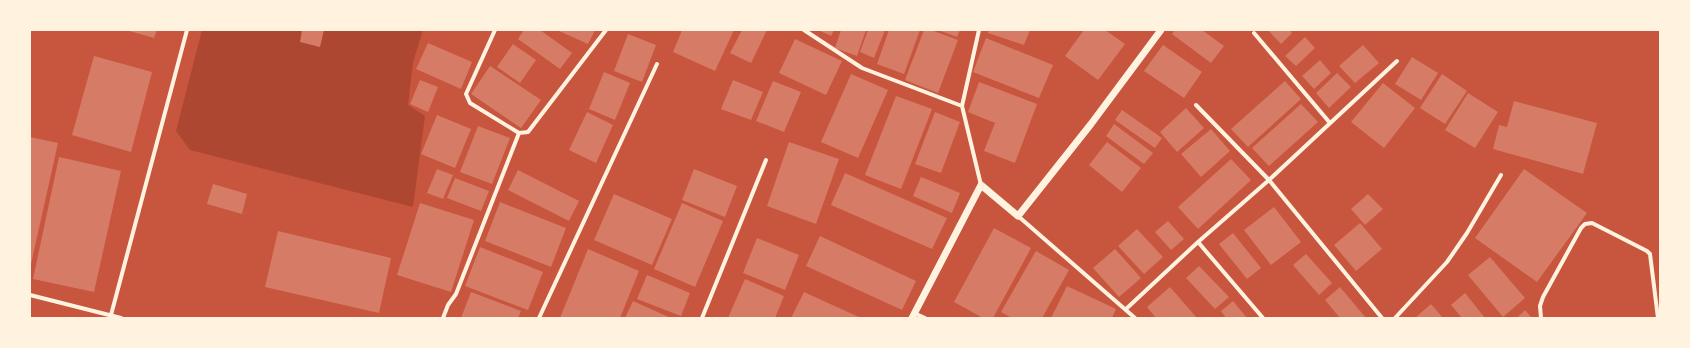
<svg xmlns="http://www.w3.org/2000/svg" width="1690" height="348" viewBox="0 0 1690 348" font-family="Mulish,sans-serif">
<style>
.green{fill:#ae4732}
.building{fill:#d67c66}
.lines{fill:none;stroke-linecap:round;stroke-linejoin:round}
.minor{stroke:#fff3e0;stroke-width:4}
.tertiary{stroke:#fff3e0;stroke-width:7}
</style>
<rect width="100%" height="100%" fill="#c8553d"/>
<path class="green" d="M202 30H423L413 62 408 105 425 116 413 207 190 150 176 131Z"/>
<path class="building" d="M126 30H157L154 38Z
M302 30H324L320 47 300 42Z
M524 30H540L572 53 560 69 518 39Z
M557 30H595L588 44Z
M682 30H734L715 71 673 52Z
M742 30H767L751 63 730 53Z
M818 30H834L831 36Z
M841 30H866L857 56 835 48Z
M868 30H885L874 58 860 52Z
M889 30H920L904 74 877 64Z
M924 30H931L958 40 938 93 905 80Z
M938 30H960L957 37Z
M989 30H1030L1024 45 988 33Z
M1084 30H1105L1125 44 1098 80 1065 56Z
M1175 30H1202L1224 46 1211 63 1172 34Z
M1268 30H1290L1292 33 1281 44Z
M628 34 656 45 642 82 614 71Z
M1305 37 1315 48 1296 66 1285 56Z
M986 38 1053 65 1039 98 973 72Z
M795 39 842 61 826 95 779 73Z
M428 43 472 62 461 89 416 69Z
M513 44 536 60 520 83 497 67Z
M1163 45 1202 72 1184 98 1144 71Z
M1363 45 1379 63 1355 83 1339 66Z
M94 56 152 72 131 152 72 135Z
M1412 57 1438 73 1421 100 1395 84Z
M1320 60 1331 73 1314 89 1302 76Z
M490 66 541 100 521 128 471 94Z
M604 72 630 83 615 120 589 109Z
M1337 73 1351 87 1329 108 1316 93Z
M851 74 888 90 858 158 821 142Z
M1442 74 1467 91 1445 124 1420 108Z
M420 80 438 87 428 112 410 104Z
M733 80 763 92 751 120 721 109Z
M773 81 801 92 784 132 756 121Z
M1285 81 1301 99 1248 147 1231 129Z
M979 82 1037 104 1015 163 984 151 995 123 968 112Z
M1383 83 1415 108 1384 148 1351 122Z
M1468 93 1498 112 1475 148 1445 130Z
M896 96 932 109 901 189 865 175Z
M1514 101 1597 123 1583 174 1493 149 1499 125 1507 127Z
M1301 104 1318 122 1269 166 1252 148Z
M1186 108 1204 128 1177 152 1160 132Z
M1122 110 1162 138 1155 148 1115 120Z
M587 112 613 125 596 163 569 150Z
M935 112 960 122 941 173 915 164Z
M437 115 471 129 455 168 421 154Z
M1114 124 1153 153 1144 164 1106 136Z
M478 126 510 138 492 184 460 172Z
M1211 129 1230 151 1201 177 1181 154Z
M30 137 58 143 31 264 30 263Z
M789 142 839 159 816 224 767 206Z
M1107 142 1141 168 1122 192 1089 165Z
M59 157 121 171 94 292 33 279Z
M1231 159 1251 180 1198 229 1178 207Z
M437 169 453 175 443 199 427 193Z
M694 169 737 186 725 217 682 200Z
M1524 169 1587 213 1537 282 1475 238Z
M518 170 579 201 569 221 508 190Z
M845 173 947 218 932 249 831 205Z
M921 177 960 193 952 213 913 196Z
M455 178 489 191 481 211 447 198Z
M213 184 247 194 242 214 207 204Z
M614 194 672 219 652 265 594 240Z
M1368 194 1383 209 1365 225 1351 209Z
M500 202 566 228 551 267 485 241Z
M420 203 474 220 451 292 397 275Z
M682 203 723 221 695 287 654 269Z
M1274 207 1301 242 1271 265 1244 230Z
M1168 221 1184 239 1171 250 1155 232Z
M1360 223 1382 249 1356 271 1334 245Z
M994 228 1031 248 993 318H983L954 302Z
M1137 229 1163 257 1144 274 1118 246Z
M278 231 391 258 379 313 265 287Z
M1233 233 1261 268 1247 279 1219 244Z
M820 236 916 281 902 310 806 266Z
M757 238 799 255 785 290 743 273Z
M480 247 543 272 528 310 465 286Z
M588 249 639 271 620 318H560Z
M1115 249 1141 278 1119 297 1093 268Z
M1036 251 1069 270 1042 318H1012L1001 312Z
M1306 254 1332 283 1319 295 1293 265Z
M1490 257 1525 298 1503 317 1468 275Z
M1199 266 1229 297 1215 309 1186 278Z
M647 275 690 293 681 316 637 299Z
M745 279 784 296 775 318H728Z
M1067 286 1116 309 1112 318H1051Z
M1170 287 1197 318H1156L1147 307Z
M1340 287 1366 318H1340L1325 300Z
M471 292 521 311 518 318H461Z
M804 292 861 318H791Z
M1465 293 1485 318H1462L1451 305Z
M633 301 671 318H625Z
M1233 301 1247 318H1226L1221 311Z
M1431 304 1443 318H1415Z
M1525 310 1532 318H1517Z"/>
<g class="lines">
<path class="minor" d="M495 30 466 94 470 103 519 133
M804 30 862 68 962 106
M979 30 962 106 981 185
M1254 33 1330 123
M1196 105 1269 180 1382 318
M1018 216 1135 318
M1198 242 1263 318
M30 295 121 318
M1126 309 1198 242 1269 180 1397 61
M914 313 925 318
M111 315 187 30
M443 318 448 305 456 294 519 133 528 132 606 30
M539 318 657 64
M702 318 766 160
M1395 318 1447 262 1467 233 1501 175
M1541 318 1540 306 1543 297 1581 228 1585 224 1592 223 1647 251 1650 254 1658 318"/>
<path class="tertiary" d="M912 318 981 185 1018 216 1091 124 1161 30"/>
</g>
<rect width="1690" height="348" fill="none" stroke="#fff3e0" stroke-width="62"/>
</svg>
